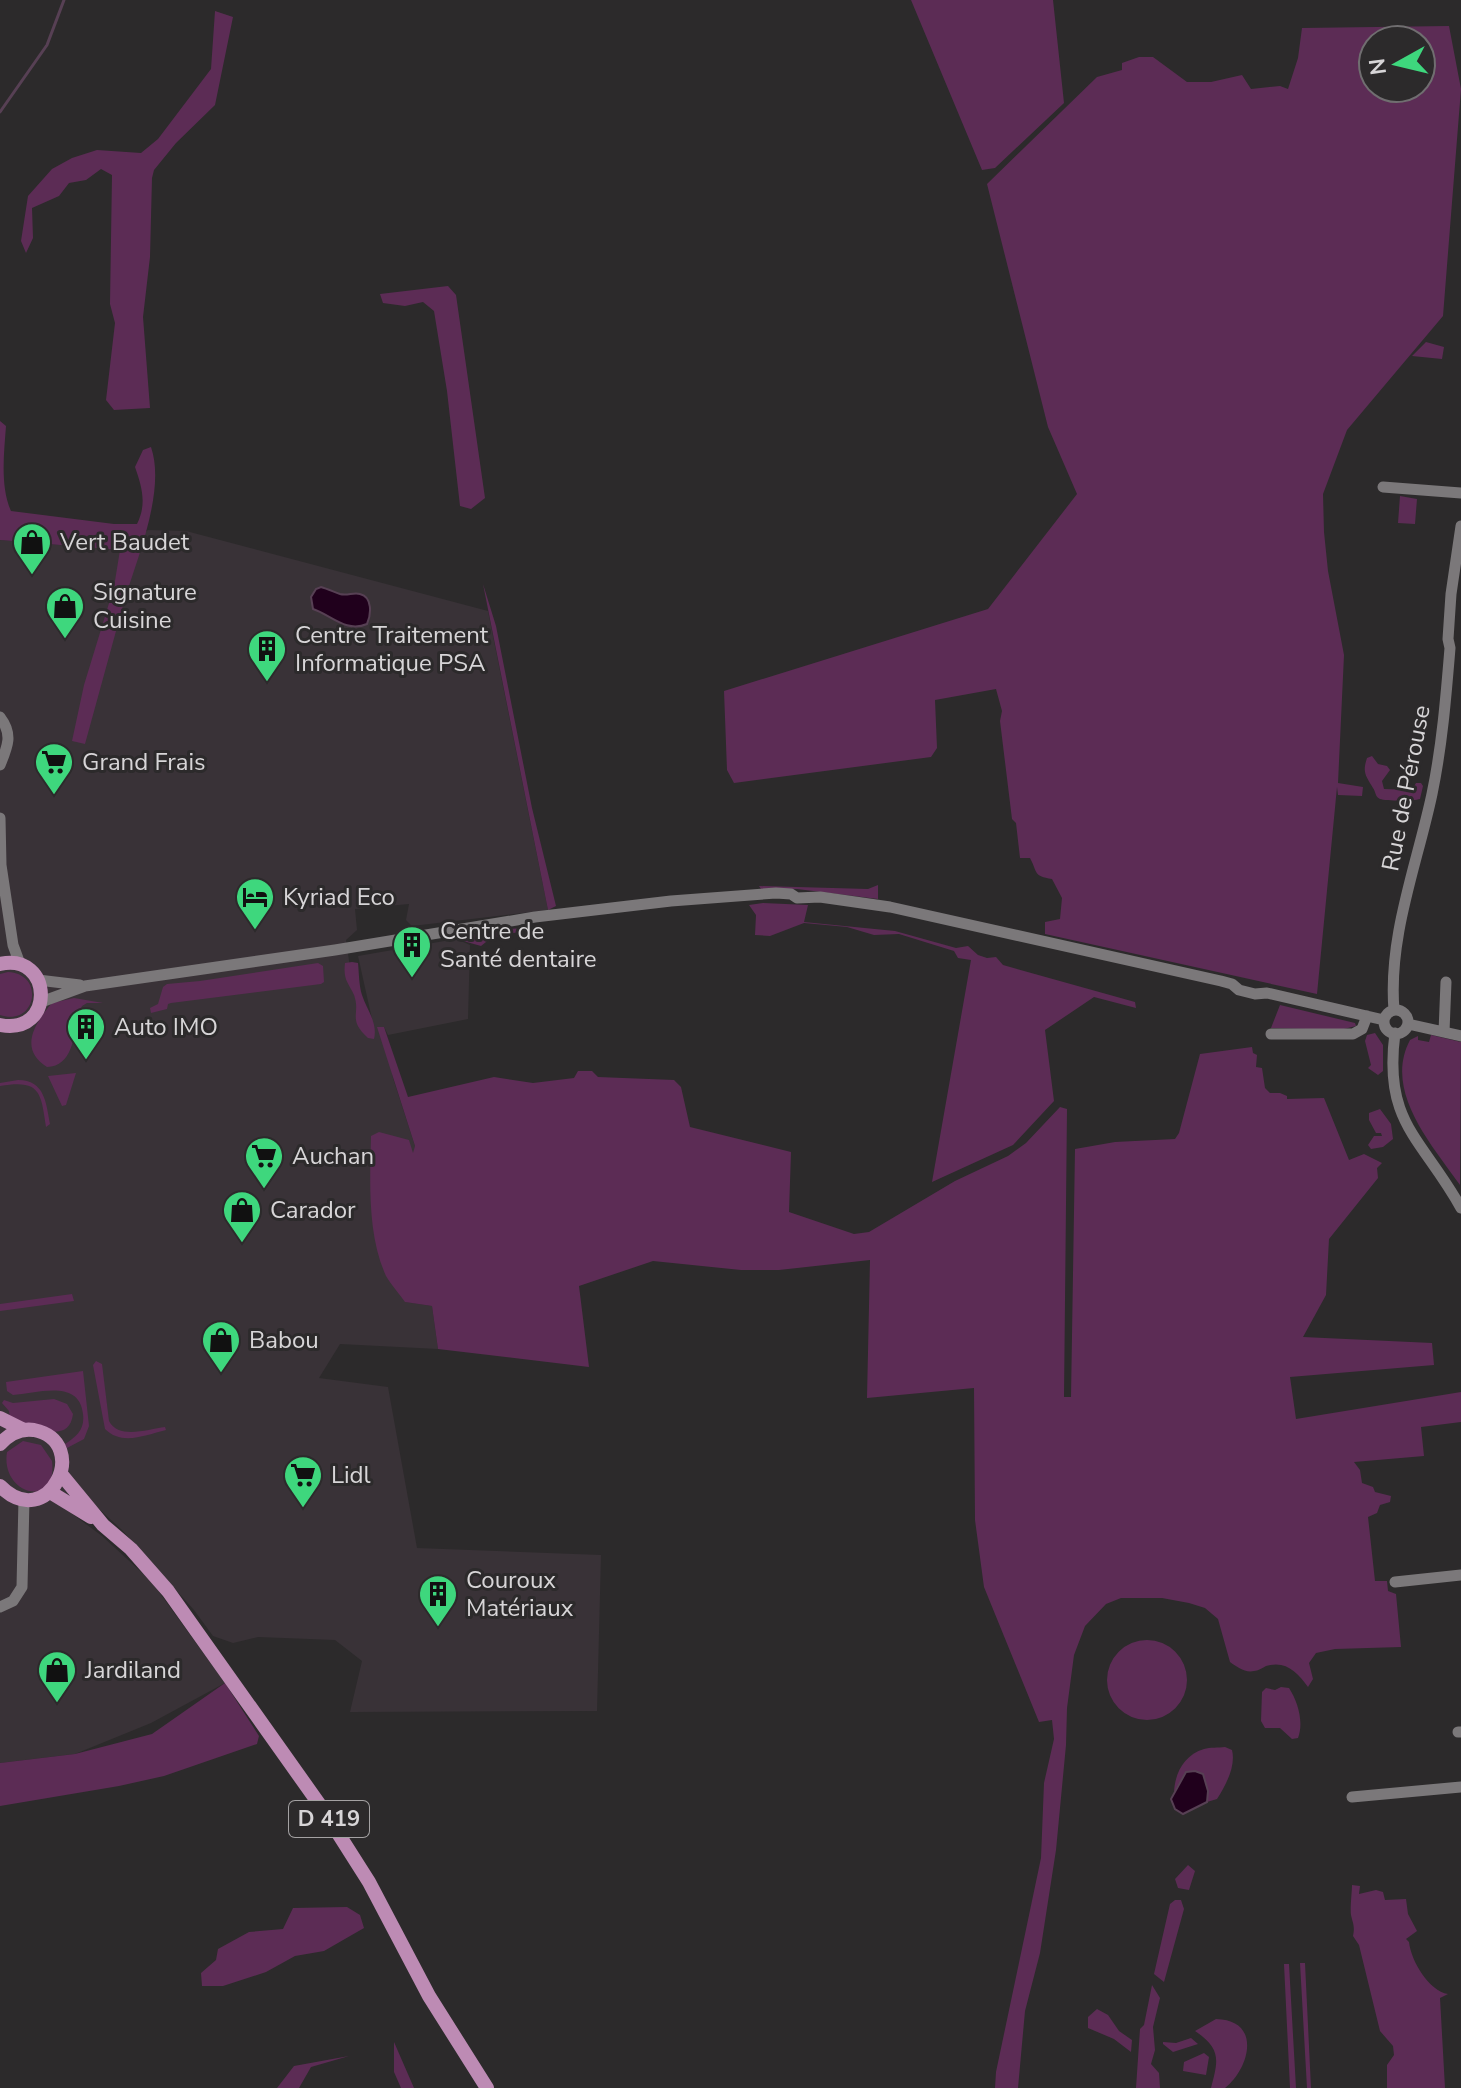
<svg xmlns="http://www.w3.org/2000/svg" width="1461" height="2088" viewBox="0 0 1461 2088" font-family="'Nunito Sans',sans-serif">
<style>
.built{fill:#393237}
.green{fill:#5c2c55;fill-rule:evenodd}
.water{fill:#20001c;stroke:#574054;stroke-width:2}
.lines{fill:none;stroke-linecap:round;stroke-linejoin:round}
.stream{stroke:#574054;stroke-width:3}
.minor{stroke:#7b787a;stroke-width:11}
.major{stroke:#bd8bb4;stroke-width:14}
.labels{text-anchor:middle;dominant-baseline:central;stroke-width:6;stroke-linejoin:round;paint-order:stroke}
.shield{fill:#2c2a2b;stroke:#a4a2a3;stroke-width:2}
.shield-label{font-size:22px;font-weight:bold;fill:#d7d5d7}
.poi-label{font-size:24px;fill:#d7d5d7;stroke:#2c2a2b;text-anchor:start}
.street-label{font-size:24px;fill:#d7d5d7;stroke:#2c2a2b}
</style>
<rect width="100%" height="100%" fill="#2c2a2b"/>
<path class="built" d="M148 530 186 531 488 611 548 910 412 926 406 920 409 904 355 909 357 930 346 940 354 995 372 1019 358 956 456 939 470 945 468 1019 388 1035 384 1027 393 1078 415 1146 406 1302 432 1306 438 1349 340 1344 319 1378 388 1387 417 1548 601 1555 597 1711 350 1712 362 1661 335 1640 258 1637 233 1643 213 1636 194 1610 122 1530 75 1487 59 1504 102 1536 151 1581 225 1683 151 1723 75 1754 0 1763V540L120 550Z"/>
<path class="green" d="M911 0H1053L1064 103 995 168 982 170Z
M215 11 233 17 215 105 176 143 154 170 152 178 150 257 143 317 150 408 114 410 106 400 115 323 110 304 112 175 101 169 86 180 69 183 59 196 32 208 33 238 26 253 21 241 28 196 52 169 72 158 97 150 141 153 158 139 211 69Z
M1449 26 1461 89 1443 316 1347 430 1323 494 1324 532 1328 571 1344 655 1338 783 1363 787 1362 796 1338 795 1337 787 1317 994 1045 934V922L1060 919 1062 898 1052 879C1033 876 1038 873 1030 858H1020L1016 823 1012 819 1000 721 1002 711 996 689 935 700 937 748 931 757 734 783 727 770 724 691 988 609 1077 494 1048 427 987 184 1097 77 1122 70V63L1139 57H1153L1187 82H1211L1242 75 1251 89 1280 86 1288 89 1298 58 1302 28ZM1373 40H1421V88H1373Z
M448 286 456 295 485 498 471 509 460 506 447 391 434 311 423 302 405 306 383 303 380 294Z
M1426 342 1444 347 1442 359 1412 356Z
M0 421 6 426C4 453 0 487 11 511L114 524H137C147 504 142 487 135 467L143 450 151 447C166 491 137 558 124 602 111 649 98 697 85 744L72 741 84 685 114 587 120 550 0 540Z
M1400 496 1417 499 1415 524 1398 523Z
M483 584 496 626 532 808 556 906 548 910Z
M1372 756 1378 764 1387 766 1390 770 1382 781 1384 789 1412 790 1416 783H1421L1423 786 1420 799C1414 801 1386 801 1380 799 1375 797 1376 792 1373 788 1366 776 1362 773 1367 758Z
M878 885V899L797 889H761L759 886 868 889Z
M763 903 808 905 804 922 895 931 956 948 968 946 978 955 987 958 996 957 1003 965 1135 1002 1136 1008 1094 997 1045 1030 1054 1101 1013 1145 932 1182 971 960 958 958 954 951 899 934 874 935 847 927 804 923 770 936 755 935 756 915 749 905Z
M541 927 491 938 481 946 456 939 491 930Z
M352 962 358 963C359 973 359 986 362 995 367 1010 378 1023 374 1039L368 1038C347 1019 361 1014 354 995 348 982 343 980 345 963Z
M318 963 323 966 324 982 321 984 171 1003 168 1004 167 1009 151 1013 150 1008 158 1004 163 987 167 984 200 981Z
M8 972C46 974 36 1027 0 1015V974Z
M74 998 103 1003H87L82 1006C73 1026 77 1066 47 1067 18 1049 35 1023 52 1003Z
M1280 1005 1355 1023 1356 1026 1340 1030 1271 1028Z
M377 1027H384L408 1097 494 1077 533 1083 574 1078 578 1071H592L598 1077 674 1080 681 1087 690 1127 791 1152 789 1212 854 1234 869 1232 955 1181 1008 1156 1026 1143 1060 1107 1067 1109 1064 1397H1071L1075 1149 1115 1142 1175 1139 1179 1133 1200 1054 1252 1047 1253 1053 1257 1055 1256 1067 1262 1068 1265 1088 1270 1093H1280L1287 1096V1099L1324 1098 1349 1160 1364 1154 1382 1163 1377 1168 1378 1178 1329 1239 1326 1295 1303 1337 1432 1343 1434 1365 1290 1377 1296 1419 1461 1392V1422L1421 1427 1424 1456 1354 1462 1360 1470 1362 1483 1373 1487 1375 1492 1391 1496 1390 1502 1380 1505 1377 1513 1368 1517 1375 1581H1387L1388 1591 1396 1594 1401 1647 1335 1649 1316 1653 1309 1663 1313 1679 1308 1687C1297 1672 1286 1660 1266 1666 1262 1668 1258 1671 1254 1671 1245 1673 1237 1667 1230 1662L1218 1619 1205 1608 1189 1603 1162 1598H1121L1106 1604 1085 1626 1074 1655 1067 1708 1066 1745 1056 1850 1040 1953 1025 2011 1018 2088H995L996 2072 1041 1858 1044 1783 1054 1739 1052 1720 1039 1722 984 1587 975 1520 974 1388 867 1398 870 1260 779 1270H741L653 1261 579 1286 589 1367 438 1349 432 1306 405 1302C399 1293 391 1285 386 1276 367 1234 370 1181 371 1136L379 1132 409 1140 413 1153 415 1146Z
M1375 1033 1383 1045V1071L1378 1075 1368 1068 1371 1065 1365 1041 1367 1035Z
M1431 1035 1461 1042 1460 1185C1432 1145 1383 1091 1410 1040L1418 1036V1040L1429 1042Z
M76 1073 66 1105 62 1106 48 1076Z
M18 1080C45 1080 46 1103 50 1124L46 1127C41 1092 40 1079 0 1086V1083Z
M1380 1109 1391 1124 1393 1139 1383 1147 1371 1149 1368 1145 1374 1136H1382L1381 1133H1376L1369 1120V1113Z
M72 1294 74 1301 0 1311V1304Z
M96 1361 102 1364 109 1421C119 1440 148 1429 165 1427L166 1430C145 1435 122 1446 105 1429L93 1365Z
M83 1371 89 1426 84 1439 67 1448 65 1444C77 1436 85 1429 83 1414 79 1378 36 1394 13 1395L7 1391 6 1382Z
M54 1399 67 1404 73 1414C69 1447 30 1425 10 1419L9 1411 2 1403 4 1400 13 1403Z
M23 1441 41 1445 52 1461C58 1510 0 1495 7 1452Z
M1107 1680a40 40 0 1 1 80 0a40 40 0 1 1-80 0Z
M225 1683 259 1736 257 1744 164 1776 119 1786 0 1806V1763L75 1754 152 1734Z
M1281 1687 1289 1688C1298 1702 1304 1722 1298 1738L1292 1739 1280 1728H1265L1261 1721 1262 1692 1266 1688 1275 1690Z
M1225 1747 1232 1750C1236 1766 1226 1785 1217 1799L1207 1802 1208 1791 1203 1775 1195 1771 1186 1772 1174 1792C1175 1773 1184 1755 1204 1749 1210 1747 1218 1748 1225 1747Z
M1188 1865 1195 1871 1189 1890 1178 1888 1175 1879Z
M1352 1885 1360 1886 1359 1894 1376 1890 1383 1892 1385 1900 1406 1899 1408 1914 1417 1931 1406 1939 1409 1942C1411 1961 1429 1991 1448 1994L1440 1998 1445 2088H1387V2065L1394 2055 1393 2046 1380 2031 1359 1945 1353 1936C1355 1926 1353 1924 1351 1915 1350 1909 1352 1891 1352 1885Z
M1175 1900H1181L1184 1909 1164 1982 1154 1974 1170 1904Z
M347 1907 360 1915 364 1928 324 1951 295 1956 266 1972 223 1986H202L201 1973 216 1960 218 1949 249 1932 283 1929 293 1908Z
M1300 1963H1305L1311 2088H1307Z
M1284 1964H1289L1296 2088H1290Z
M1152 1985 1160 1998 1153 2027 1155 2050 1151 2064 1159 2073 1160 2088H1136L1140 2029 1144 2025Z
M1097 2009 1108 2015 1119 2031 1132 2040 1131 2052 1114 2039 1088 2028V2017Z
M1216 2019C1262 2020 1250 2068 1225 2088H1211C1218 2061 1222 2049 1195 2031Z
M1191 2038 1198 2044 1173 2052 1163 2044V2042L1176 2043Z
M394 2042 414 2088H401L394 2072Z
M1204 2053 1209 2057 1206 2075 1183 2071 1184 2062Z
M349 2056 311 2067 299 2088H277L294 2066Z"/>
<path class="water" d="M321 587C328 589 334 592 340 594 347 596 354 592 360 594 373 597 371 615 367 624 346 633 331 615 313 609L311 597 316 589Z
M1195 1771 1203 1774 1208 1791 1207 1802 1183 1814 1175 1809 1171 1799 1186 1772Z"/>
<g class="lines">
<path class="stream" d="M0 112 47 45 64 0"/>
<path class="minor" d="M1383 487 1461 493
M0 717C13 734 8 746 0 765
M0 818 1 865 13 945 20 964
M38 980 80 985
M41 1002 85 986 335 950 535 917 671 901 776 893 791 894 797 898 820 897 890 907 1221 981 1232 984 1239 990 1255 994 1267 993 1384 1020
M1394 1010C1388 936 1417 865 1432 794 1442 746 1446 697 1450 648L1448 639 1451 594 1461 526
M1384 1022a12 12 0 1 1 24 0a12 12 0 1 1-24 0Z
M1408 1024 1461 1036
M1444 1032 1446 982
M1395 1033C1383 1123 1422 1138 1461 1208
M1271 1034H1353L1362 1029 1367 1016
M1395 1582 1461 1575
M0 1607 13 1601 22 1587 24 1499
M1458 1732H1461
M1352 1797 1461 1787"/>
<path class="major" d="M0 964C53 952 56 1036 0 1025
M0 1418 24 1430
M0 1444C9 1434 20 1428 34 1430 93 1442 48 1535 0 1486
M61 1474 103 1525 131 1549 168 1591 322 1808 369 1882 429 1996 487 2088
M50 1492 91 1517"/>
</g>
<defs>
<symbol id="shop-pin" viewBox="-11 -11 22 30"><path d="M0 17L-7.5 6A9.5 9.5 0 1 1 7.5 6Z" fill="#3ed77d" stroke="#2c2a2b"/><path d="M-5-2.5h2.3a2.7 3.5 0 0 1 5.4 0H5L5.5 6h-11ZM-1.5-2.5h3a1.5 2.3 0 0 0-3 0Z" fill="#111"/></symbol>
<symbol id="building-pin" viewBox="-11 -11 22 30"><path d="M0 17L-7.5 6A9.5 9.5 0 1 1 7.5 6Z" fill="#3ed77d" stroke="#2c2a2b"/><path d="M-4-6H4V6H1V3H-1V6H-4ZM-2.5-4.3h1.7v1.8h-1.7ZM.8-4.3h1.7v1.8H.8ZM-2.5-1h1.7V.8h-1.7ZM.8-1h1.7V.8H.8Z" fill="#111"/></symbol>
<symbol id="supermarket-pin" viewBox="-11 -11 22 30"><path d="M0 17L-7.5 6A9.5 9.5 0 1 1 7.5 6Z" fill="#3ed77d" stroke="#2c2a2b"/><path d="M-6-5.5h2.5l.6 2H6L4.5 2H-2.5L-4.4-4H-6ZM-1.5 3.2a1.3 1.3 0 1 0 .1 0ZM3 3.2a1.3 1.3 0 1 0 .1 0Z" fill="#111"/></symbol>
<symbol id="hotel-pin" viewBox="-11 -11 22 30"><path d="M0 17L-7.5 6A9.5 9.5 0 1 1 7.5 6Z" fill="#3ed77d" stroke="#2c2a2b"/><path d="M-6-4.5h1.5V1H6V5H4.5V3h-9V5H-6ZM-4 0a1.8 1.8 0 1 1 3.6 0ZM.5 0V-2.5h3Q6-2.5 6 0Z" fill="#111"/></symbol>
</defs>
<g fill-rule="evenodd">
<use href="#shop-pin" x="10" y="520" width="44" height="60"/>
<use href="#shop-pin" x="43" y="584" width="44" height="60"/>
<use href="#building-pin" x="245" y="627" width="44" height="60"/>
<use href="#supermarket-pin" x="32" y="740" width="44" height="60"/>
<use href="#hotel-pin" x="233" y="875" width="44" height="60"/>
<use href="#building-pin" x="390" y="923" width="44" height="60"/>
<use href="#building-pin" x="64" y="1005" width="44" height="60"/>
<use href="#supermarket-pin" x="242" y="1134" width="44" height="60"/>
<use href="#shop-pin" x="220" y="1188" width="44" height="60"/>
<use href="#shop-pin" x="199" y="1318" width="44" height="60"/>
<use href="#supermarket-pin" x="281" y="1453" width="44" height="60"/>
<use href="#building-pin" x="416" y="1572" width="44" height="60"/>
<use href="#shop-pin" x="35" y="1648" width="44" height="60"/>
</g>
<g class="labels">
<rect class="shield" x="289" y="1801" width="80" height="36" rx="6"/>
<g class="shield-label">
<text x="329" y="1819">D 419</text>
</g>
<g class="poi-label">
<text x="60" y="542">Vert Baudet</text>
<text x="93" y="592">Signature<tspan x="93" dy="28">Cuisine</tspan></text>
<text x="295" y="635">Centre Traitement<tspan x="295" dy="28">Informatique PSA</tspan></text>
<text x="82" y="762">Grand Frais</text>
<text x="283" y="897">Kyriad Eco</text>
<text x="440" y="931">Centre de<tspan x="440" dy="28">Santé dentaire</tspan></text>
<text x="114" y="1027">Auto IMO</text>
<text x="292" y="1156">Auchan</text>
<text x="270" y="1210">Carador</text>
<text x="249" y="1340">Babou</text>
<text x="331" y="1475">Lidl</text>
<text x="466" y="1580">Couroux<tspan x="466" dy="28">Matériaux</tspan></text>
<text x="85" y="1670">Jardiland</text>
</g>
<g class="street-label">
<text transform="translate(1406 788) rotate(-79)">Rue de Pérouse</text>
</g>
</g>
<g transform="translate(1397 64) rotate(262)"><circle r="38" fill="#2c2a2b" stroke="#706e70" stroke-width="2"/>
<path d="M0-6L14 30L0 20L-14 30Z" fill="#3ed77d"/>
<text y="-12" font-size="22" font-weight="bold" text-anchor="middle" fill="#d7d5d7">N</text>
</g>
</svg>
